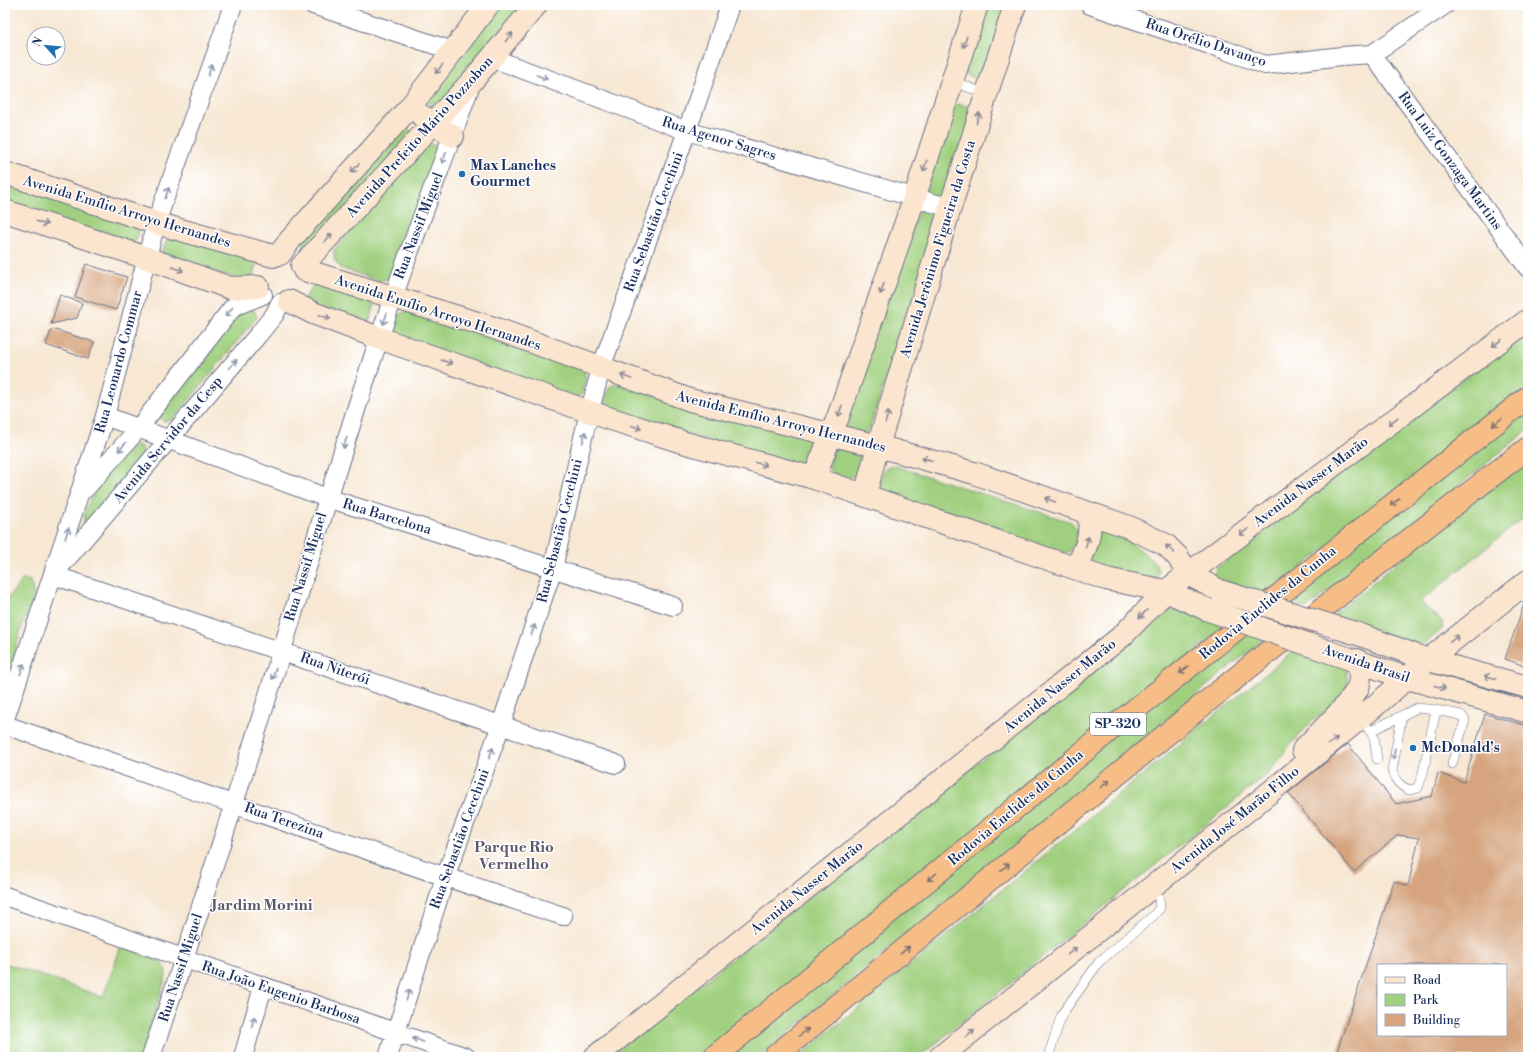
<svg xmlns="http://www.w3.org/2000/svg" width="1533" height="1062" viewBox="0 0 1533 1062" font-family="'Libre Bodoni',serif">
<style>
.green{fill:#a0d07f;stroke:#5e806e}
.building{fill:#d6a47e;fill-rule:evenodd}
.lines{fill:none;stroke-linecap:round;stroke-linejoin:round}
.lane-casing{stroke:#686f87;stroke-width:10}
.street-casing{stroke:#686f87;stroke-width:20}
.secondary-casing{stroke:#686f87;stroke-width:24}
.highway-casing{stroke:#686f87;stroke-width:24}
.lane{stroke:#fff;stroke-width:9}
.street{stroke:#fff;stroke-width:18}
.secondary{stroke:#fbe5cf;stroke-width:22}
.highway{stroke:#f6be86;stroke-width:22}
.secondary-bridge-casing{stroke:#686f87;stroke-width:24;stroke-linecap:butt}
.secondary-bridge{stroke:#fbe5cf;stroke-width:22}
.oneway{stroke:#8b8a96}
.oneway2{stroke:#8d97ae}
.oneway3{stroke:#7e6f70}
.poi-dot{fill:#1f6fb2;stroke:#fff;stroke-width:1.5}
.labels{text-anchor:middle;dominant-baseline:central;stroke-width:3;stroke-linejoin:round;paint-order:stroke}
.shield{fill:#fff;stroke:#5f6d8e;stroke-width:1}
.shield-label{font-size:13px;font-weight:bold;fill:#1b2f5e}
.street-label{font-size:14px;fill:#1b2f5e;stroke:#fff}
.poi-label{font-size:14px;font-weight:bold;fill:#1b2f5e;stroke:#fff;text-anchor:start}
.neighbourhood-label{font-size:15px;font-weight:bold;fill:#5c5869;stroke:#fff}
</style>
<rect width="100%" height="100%" fill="#fff"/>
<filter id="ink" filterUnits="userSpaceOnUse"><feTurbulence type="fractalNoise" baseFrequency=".025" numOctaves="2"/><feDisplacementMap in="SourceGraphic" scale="8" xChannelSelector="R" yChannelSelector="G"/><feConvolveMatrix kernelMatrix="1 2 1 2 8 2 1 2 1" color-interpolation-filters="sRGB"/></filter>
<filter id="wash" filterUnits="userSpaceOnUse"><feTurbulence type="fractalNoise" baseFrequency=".012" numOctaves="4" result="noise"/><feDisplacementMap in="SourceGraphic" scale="16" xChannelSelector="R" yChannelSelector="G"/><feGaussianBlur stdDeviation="0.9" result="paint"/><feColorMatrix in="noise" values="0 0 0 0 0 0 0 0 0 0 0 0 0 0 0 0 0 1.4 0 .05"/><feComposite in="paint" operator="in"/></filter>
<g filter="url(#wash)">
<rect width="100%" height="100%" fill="#f7e7d3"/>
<path class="green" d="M498 5H524L438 106H432L426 99Z
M982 5H1009L986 77 976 78 967 75 963 63Z
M957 104 968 106 972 114 948 196 941 199 928 195 923 187 948 111Z
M406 126 412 132 310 249 302 243V237Z
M428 145H435L439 151 394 271 387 279 379 281 340 268 334 259V250L422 149Z
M5 181 135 225 139 232 135 242 128 245 5 204Z
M919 210 932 213 937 223 869 430 863 435 848 430 844 421Z
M173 237 258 261 255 268 251 282 167 259 162 253 166 241Z
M314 280 370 300 374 307 370 321 362 325 302 301 312 288Z
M249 308 254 310 257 317 173 420 163 421 159 417 239 311Z
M407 311 492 335 582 369 586 377 582 394 574 398 401 338 394 329 398 315Z
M1528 330V387L1267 595 1212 577 1217 568Z
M616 384 808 438 813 447 808 462 798 467 609 411 605 400 609 387Z
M1528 405V430L1306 609 1283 600Z
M134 445H139C143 450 144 453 143 460L84 525C81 498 117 465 134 445Z
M843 447C847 448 852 449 855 451 868 462 857 484 839 476 834 474 831 474 829 469L834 450Z
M1528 461V514L1420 602 1442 621 1443 628 1423 646 1414 647 1330 617 1422 542Z
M892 465 1071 522C1082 532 1077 541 1069 552H1060L884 495 879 483 885 468Z
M1097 530C1121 535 1146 549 1159 570L1157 577 1150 581 1089 563Z
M23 579 30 581 34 594 31 606 23 623 7 677H5V602Z
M1169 610H1186L1228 624 703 1057H609Z
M1242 629 1266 637 759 1057H725Z
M1297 648 1339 663 1346 670 1348 683 1340 699 1309 724 1288 747 1270 772 919 1057H798Z
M121 946 159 961 165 967 166 976 141 1057H5V963L103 997Z"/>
<g id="blocks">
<path class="building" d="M86 264 127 277 116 310 75 297Z
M60 295 82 303 77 318 51 324Z
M52 329 94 342 88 359 46 345Z
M1524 604 1528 605V667L1505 659Z
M1485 714 1528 726V1057H1335L1394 881 1408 886 1419 838 1398 835 1354 872 1288 793 1348 744 1396 804 1432 796 1438 773 1464 782ZM1378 965H1506V1035H1378Z"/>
</g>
</g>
<g filter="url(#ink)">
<use href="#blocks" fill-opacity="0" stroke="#686f87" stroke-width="1"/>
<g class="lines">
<defs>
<path id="lane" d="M952 81 986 94
M1514 592 1528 599
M1402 715 1392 771C1395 781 1400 786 1409 790L1418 788 1423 773 1436 710
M1367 727 1374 737 1377 759
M1371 731 1417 708 1436 710 1461 715 1465 720 1452 764
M1048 1057 1062 1014 1099 962 1153 916 1160 908 1159 899 1152 887"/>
<path id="street" d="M313 5 453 51
M1090 5 1225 50 1265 65 1342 56 1372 54 1445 5
M1372 54 1528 268
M492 58 687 131 950 208
M280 303 275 314 258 335 53 575 616 764
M105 416 327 498 673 606
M85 489 138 429 233 307 263 295
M5 719 105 416 156 223 233 5
M5 725C191 789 376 855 563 916
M5 896 466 1057
M151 1057C197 922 240 786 282 650 314 545 345 440 380 336 408 251 441 168 471 84
M243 1057 263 987
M388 1057 445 878 501 725 553 568 585 429 601 368 687 131 730 5"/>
<path id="secondary" d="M422 116 453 136
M5 173 156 223 273 256
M5 211 147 258 230 288 258 287
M280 254 290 240 410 107 488 5
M302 266 472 81 536 5
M304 270 494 328 690 400 878 446 974 473 1129 527 1166 545 1178 557 1188 574 1220 591
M289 301 313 313 379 338 590 412 682 442 814 478 1106 579 1166 591 1206 609
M814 478 838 417 915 196 977 5
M865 495 878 446 950 208 1015 5
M1075 568C1086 551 1093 533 1088 513
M1361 635 1428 660 1528 687
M1350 659 1407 678 1528 712
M1303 750C1316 735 1356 700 1359 684 1361 675 1360 669 1357 660
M595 1057 1122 636 1166 591 1188 574 1528 320
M940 1057 1248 810 1369 711 1428 660 1528 581"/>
<path id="highway" d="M714 1057 1122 720 1528 397
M774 1057C1024 852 1271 644 1528 448"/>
</defs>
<use href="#lane" class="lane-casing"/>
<use href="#street" class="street-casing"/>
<use href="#secondary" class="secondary-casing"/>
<use href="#highway" class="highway-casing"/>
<use href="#lane" class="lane"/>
<use href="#street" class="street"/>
<use href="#secondary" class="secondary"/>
<use href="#highway" class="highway"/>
<defs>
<path id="secondary-bridge" d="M1220 591 1361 635
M1206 609 1350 659"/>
</defs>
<use href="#secondary-bridge" class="secondary-bridge-casing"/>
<use href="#secondary-bridge" class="secondary-bridge"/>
</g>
<defs><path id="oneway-shaft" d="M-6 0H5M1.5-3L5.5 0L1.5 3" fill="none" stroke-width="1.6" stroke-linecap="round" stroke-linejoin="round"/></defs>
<g class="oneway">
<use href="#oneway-shaft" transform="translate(509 37) rotate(-51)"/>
<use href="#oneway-shaft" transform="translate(965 42) rotate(108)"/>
<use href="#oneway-shaft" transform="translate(439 69) rotate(128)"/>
<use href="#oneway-shaft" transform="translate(978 118) rotate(-73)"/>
<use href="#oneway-shaft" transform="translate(925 166) rotate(108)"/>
<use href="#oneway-shaft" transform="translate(355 168) rotate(132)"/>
<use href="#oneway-shaft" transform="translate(42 223) rotate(18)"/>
<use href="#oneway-shaft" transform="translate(328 238) rotate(-47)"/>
<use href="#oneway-shaft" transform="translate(178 269) rotate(20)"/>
<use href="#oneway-shaft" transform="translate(882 289) rotate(109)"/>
<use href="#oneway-shaft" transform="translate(325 317) rotate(21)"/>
<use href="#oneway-shaft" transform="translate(1497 343) rotate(143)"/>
<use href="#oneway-shaft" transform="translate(447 362) rotate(19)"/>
<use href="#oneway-shaft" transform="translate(626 377) rotate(-160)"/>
<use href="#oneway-shaft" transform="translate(840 411) rotate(109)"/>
<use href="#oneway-shaft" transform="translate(887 417) rotate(-73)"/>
<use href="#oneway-shaft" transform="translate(1393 421) rotate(143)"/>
<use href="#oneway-shaft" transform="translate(636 427) rotate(18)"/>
<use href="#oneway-shaft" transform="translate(927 459) rotate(-164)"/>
<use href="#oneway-shaft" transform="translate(761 464) rotate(15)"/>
<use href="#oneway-shaft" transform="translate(1050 500) rotate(-160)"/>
<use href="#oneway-shaft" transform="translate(1244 532) rotate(143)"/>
<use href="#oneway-shaft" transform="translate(1087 542) rotate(-74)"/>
<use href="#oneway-shaft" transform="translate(1170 549) rotate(-139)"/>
<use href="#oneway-shaft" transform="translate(1143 614) rotate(134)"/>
<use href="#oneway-shaft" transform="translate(1454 639) rotate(-38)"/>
<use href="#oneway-shaft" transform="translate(1490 677) rotate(-165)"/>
<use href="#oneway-shaft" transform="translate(1440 687) rotate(15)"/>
<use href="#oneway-shaft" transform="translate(1333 741) rotate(-39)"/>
<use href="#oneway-shaft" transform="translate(1072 951) rotate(-39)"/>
<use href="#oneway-shaft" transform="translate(970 1033) rotate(-39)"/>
</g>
<g class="oneway2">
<use href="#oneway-shaft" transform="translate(210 70) rotate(-71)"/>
<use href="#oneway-shaft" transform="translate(542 77) rotate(20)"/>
<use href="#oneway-shaft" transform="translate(444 158) rotate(111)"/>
<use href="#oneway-shaft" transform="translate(167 193) rotate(-71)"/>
<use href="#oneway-shaft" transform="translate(229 312) rotate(129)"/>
<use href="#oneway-shaft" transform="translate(385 319) rotate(109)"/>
<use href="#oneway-shaft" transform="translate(233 364) rotate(-49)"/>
<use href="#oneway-shaft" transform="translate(584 437) rotate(-77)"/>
<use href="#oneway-shaft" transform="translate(345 443) rotate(108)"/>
<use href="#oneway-shaft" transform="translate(122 447) rotate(132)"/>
<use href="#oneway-shaft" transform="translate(67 533) rotate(-72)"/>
<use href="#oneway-shaft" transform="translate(533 630) rotate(-72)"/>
<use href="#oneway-shaft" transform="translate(22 669) rotate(-72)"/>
<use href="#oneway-shaft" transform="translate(274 674) rotate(107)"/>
<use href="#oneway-shaft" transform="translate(491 753) rotate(-70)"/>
<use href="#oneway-shaft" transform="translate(1394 754) rotate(99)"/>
<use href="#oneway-shaft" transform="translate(408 995) rotate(-73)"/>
<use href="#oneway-shaft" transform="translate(253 1022) rotate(-74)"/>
<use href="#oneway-shaft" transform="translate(418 1040) rotate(-160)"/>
</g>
<g class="oneway3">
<use href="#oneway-shaft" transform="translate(1497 422) rotate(142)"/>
<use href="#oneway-shaft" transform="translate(1395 502) rotate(142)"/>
<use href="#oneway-shaft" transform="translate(1184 670) rotate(141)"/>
<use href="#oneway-shaft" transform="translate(1105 784) rotate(-39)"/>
<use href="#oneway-shaft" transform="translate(1005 867) rotate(-39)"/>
<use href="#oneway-shaft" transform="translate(932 877) rotate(140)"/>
<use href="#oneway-shaft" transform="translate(905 950) rotate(-39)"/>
<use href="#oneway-shaft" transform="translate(804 1032) rotate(-39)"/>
</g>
</g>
<g class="poi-dot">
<circle cx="462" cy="174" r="4"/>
<circle cx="1413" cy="748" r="4"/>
</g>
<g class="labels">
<rect class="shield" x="1090" y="713" width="56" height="22" rx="3"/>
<g class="shield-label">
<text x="1118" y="724">SP-320</text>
</g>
<g class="street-label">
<text transform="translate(1206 43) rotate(18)">Rua Orélio Davanço</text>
<text transform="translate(420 137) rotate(-48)">Avenida Prefeito Mário Pozzobon</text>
<text transform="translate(719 139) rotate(17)">Rua Agenor Sagres</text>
<text transform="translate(1450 161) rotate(54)">Rua Luiz Gonzaga Martins</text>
<text transform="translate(127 212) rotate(17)">Avenida Emílio Arroyo Hernandes</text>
<text transform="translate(654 222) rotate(-70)">Rua Sebastião Cecchini</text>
<text transform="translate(419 226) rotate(-69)">Rua Nassif Miguel</text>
<text transform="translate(938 249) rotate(-73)">Avenida Jerônimo Figueira da Costa</text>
<text transform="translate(438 313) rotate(18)">Avenida Emílio Arroyo Hernandes</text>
<text transform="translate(119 362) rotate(-75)">Rua Leonardo Commar</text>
<text transform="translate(781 422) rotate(14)">Avenida Emílio Arroyo Hernandes</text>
<text transform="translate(168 440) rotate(-50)">Avenida Servidor da Cesp</text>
<text transform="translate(1311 482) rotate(-37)">Avenida Nasser Marão</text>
<text transform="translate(387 517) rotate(17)">Rua Barcelona</text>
<text transform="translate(560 531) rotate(-76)">Rua Sebastião Cecchini</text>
<text transform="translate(306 567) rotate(-73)">Rua Nassif Miguel</text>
<text transform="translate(1268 603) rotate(-39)">Rodovia Euclides da Cunha</text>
<text transform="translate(1366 664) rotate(19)">Avenida Brasil</text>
<text transform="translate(335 669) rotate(19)">Rua Niterói</text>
<text transform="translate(1060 686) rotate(-39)">Avenida Nasser Marão</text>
<text transform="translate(1016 808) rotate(-40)">Rodovia Euclides da Cunha</text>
<text transform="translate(1235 820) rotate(-39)">Avenida José Marão Filho</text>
<text transform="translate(284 821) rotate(19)">Rua Terezina</text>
<text transform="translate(460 839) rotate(-70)">Rua Sebastião Cecchini</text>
<text transform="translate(807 888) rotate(-39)">Avenida Nasser Marão</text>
<text transform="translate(181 968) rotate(-72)">Rua Nassif Miguel</text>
<text transform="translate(281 993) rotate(19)">Rua João Eugenio Barbosa</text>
</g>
<g class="poi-label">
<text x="470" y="166">Max Lanches<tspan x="470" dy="16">Gourmet</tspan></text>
<text x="1421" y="748">McDonald's</text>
</g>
<g class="neighbourhood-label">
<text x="514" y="847">Parque Rio<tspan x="514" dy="17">Vermelho</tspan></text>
<text x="262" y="905">Jardim Morini</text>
</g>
</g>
<rect width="1533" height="1062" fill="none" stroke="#fff" stroke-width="20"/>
<rect x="1377" y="964" width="130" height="72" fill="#ffffff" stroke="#a4acbf"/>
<rect x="1385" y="977" width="20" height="6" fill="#fbe5cf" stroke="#a4acbf"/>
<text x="1413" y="984" font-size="12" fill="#1b2f5e">Road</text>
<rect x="1385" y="994" width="20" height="12" fill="#a0d07f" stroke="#a4acbf"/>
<text x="1413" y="1004" font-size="12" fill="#1b2f5e">Park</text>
<rect x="1385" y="1014" width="20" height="12" fill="#d6a47e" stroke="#a4acbf"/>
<text x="1413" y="1024" font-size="12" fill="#1b2f5e">Building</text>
<g transform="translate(46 46) rotate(297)"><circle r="19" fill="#ffffff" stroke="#a4acbf"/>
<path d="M0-3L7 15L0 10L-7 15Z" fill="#1f6fb2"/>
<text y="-6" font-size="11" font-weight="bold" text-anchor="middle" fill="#1b2f5e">N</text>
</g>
</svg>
